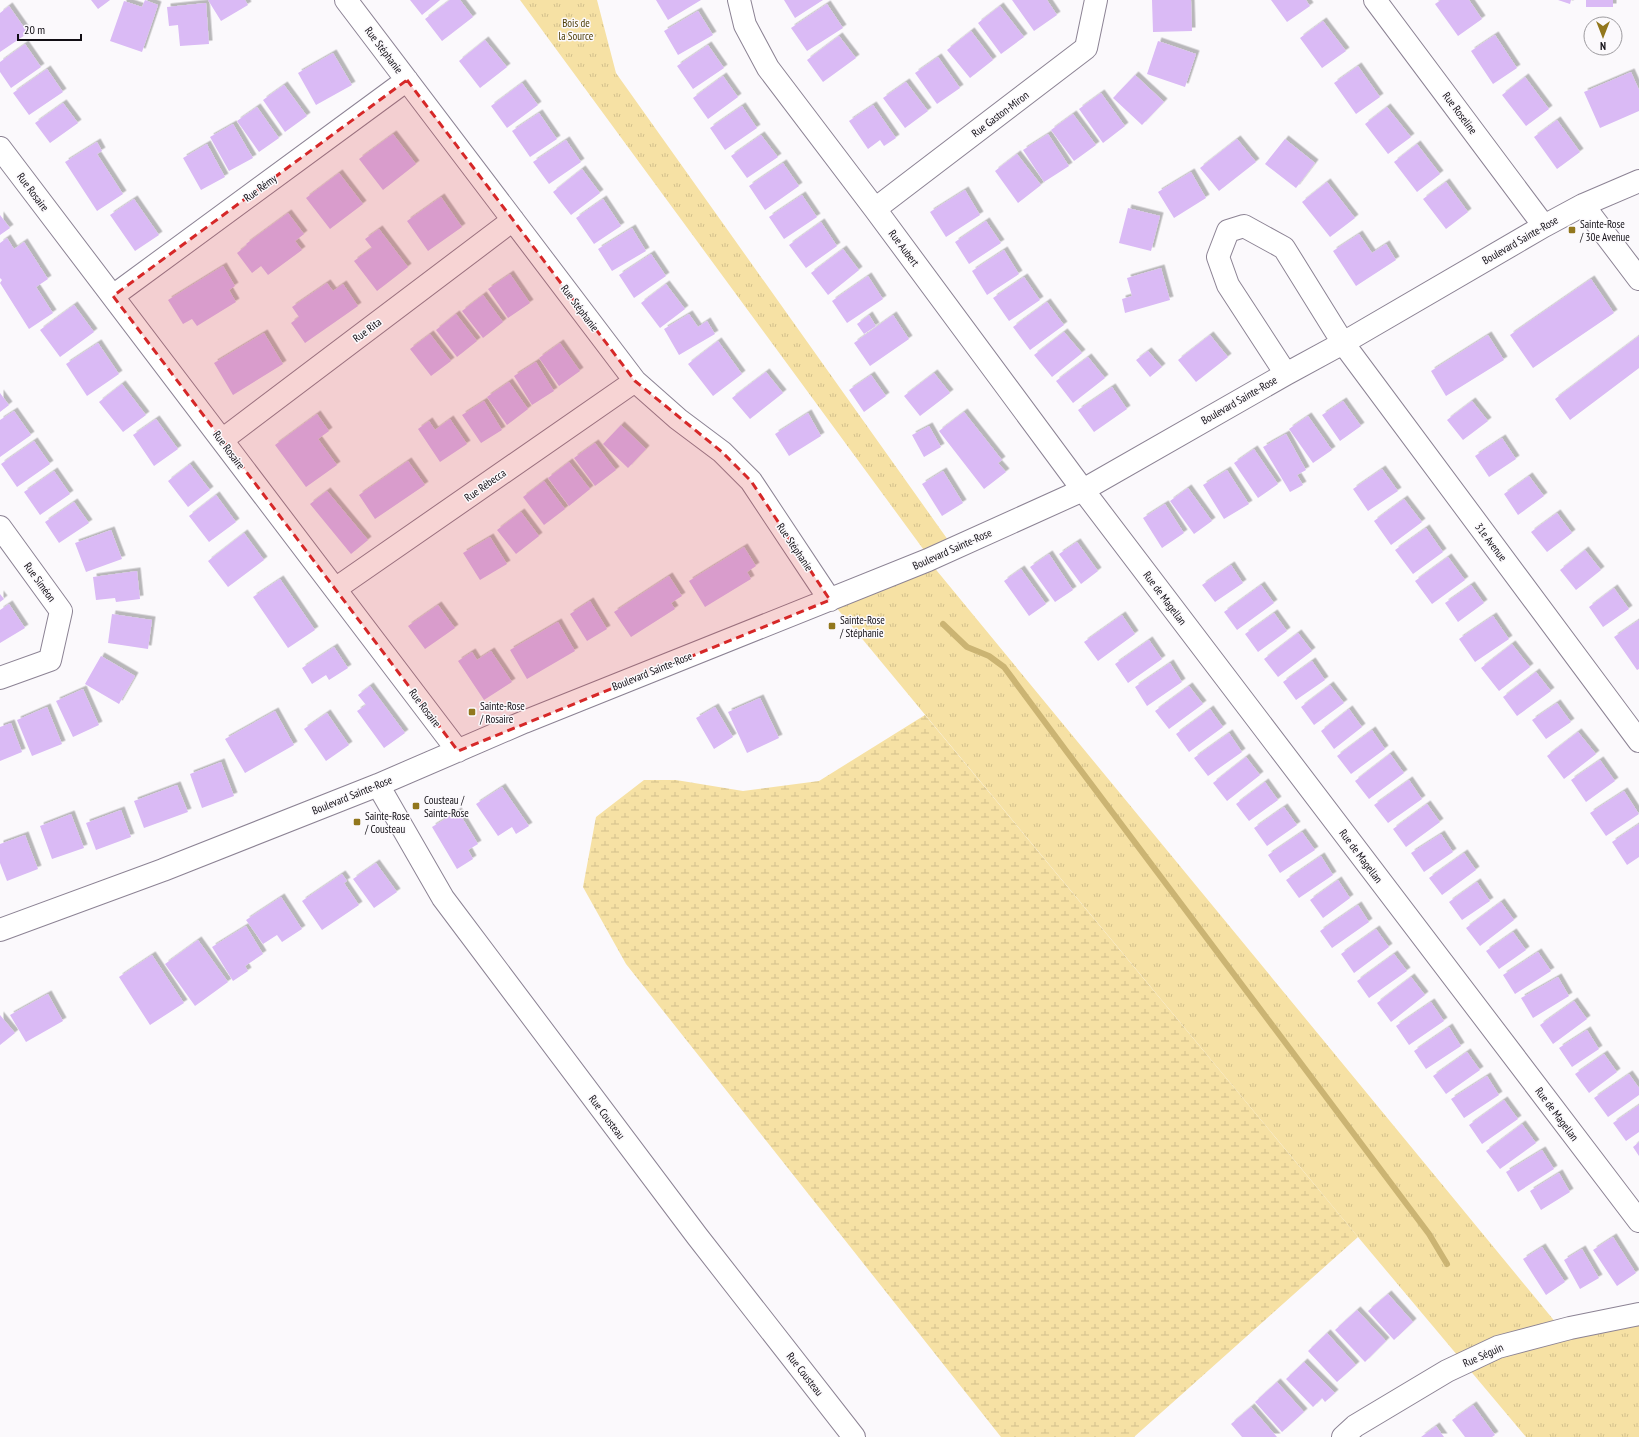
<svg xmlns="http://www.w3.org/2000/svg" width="1639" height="1437" viewBox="0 0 1639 1437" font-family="'PT Sans Narrow',sans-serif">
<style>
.wetland{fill:url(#wetland-marsh)}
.park{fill:url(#park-tufts)}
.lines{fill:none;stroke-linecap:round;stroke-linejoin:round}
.stream{stroke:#cbb473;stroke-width:6}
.building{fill:#dabaf5;filter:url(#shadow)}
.minor-casing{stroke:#8c8394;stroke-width:24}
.minor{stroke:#fff;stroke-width:22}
.marked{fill:#d62828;fill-opacity:0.2;stroke:#d62828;stroke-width:3;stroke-dasharray:8 5;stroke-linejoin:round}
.poi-dot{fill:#92771d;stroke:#fbf9fc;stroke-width:1.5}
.labels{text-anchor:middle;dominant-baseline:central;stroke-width:3;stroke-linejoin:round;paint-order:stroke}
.park-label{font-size:11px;fill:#4d3d06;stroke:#fbf9fc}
.street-label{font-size:11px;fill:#110e14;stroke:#fbf9fc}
.poi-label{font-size:11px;fill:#110e14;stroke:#fbf9fc;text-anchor:start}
</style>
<defs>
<pattern id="wetland-marsh" width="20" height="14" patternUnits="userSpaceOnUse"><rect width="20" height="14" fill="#f6e1a4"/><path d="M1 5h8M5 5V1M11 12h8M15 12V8" fill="none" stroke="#d2c08c"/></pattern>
<pattern id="park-tufts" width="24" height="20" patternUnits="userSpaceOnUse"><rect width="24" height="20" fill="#f6e1a4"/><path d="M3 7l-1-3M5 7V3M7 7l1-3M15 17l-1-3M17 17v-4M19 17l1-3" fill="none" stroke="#d2c08c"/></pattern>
<filter id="shadow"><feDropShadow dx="3.5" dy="-3.5" stdDeviation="0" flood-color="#0004"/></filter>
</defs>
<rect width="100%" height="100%" fill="#fbf9fc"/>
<path class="wetland" d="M925 715 1358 1237 1134 1437H1001L626 964 583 887 596 817 644 780H676L743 791 819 781Z"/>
<path class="park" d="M520 0H597L616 73 953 547 929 557Z
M928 560 1566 1335 1639 1320V1437H1526L1358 1237 830 600Z"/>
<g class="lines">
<path class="stream" d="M943 624 967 647 989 656 1004 667 1067 752 1429 1234 1447 1264"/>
</g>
<path class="building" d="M91 0H110L98 9Z
M145 0 158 5 142 52 110 41 124 1 142 7Z
M208 0H245L248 5 221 21Z
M410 0H440L422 15Z
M450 0H460L473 17 442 41 425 19Z
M656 0H701L668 20Z
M784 0H823L795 18Z
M1012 0H1047L1057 15 1034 31Z
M1152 0H1191L1192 31 1153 32Z
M1271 0H1306L1310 6 1287 22Z
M1441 0H1469L1482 19 1458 36 1435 4Z
M1558 0H1571L1570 4Z
M1586 0H1613V7H1586Z
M206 3 209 44 180 46 178 25 169 26 167 7Z
M827 4 843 28 807 51 791 28Z
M9 6 28 33 0 52V13Z
M1000 6 1024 37 1001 54 978 23Z
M698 11 713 35 678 55 664 31Z
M1323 21 1346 51 1322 68 1300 38Z
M971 31 993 60 970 78 947 50Z
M1495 35 1517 68 1493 84 1471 51Z
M839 36 856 58 823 82 807 60Z
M485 40 507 67 480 88 459 61Z
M1158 41 1196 54 1185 87 1147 74Z
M25 44 41 67 11 88 0 72V62Z
M708 45 724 68 693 89 677 66Z
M333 53 352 85 316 105 298 73Z
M938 57 960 88 937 104 915 73Z
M1358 66 1380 97 1356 114 1334 83Z
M47 69 63 92 29 115 13 93Z
M1631 72 1639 90V111L1600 128 1584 92Z
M1135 75 1164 102 1142 125 1113 98Z
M723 76 738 97 708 119 693 98Z
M1525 77 1549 109 1526 126 1502 95Z
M906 82 928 111 905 128 883 98Z
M522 83 538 105 507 128 491 106Z
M284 85 307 116 285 132 263 100Z
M1101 93 1125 126 1103 143 1079 109Z
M63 103 78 123 50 143 35 123Z
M873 105 896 138 884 146 880 140 868 149 849 121Z
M742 106 757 128 725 150 710 128Z
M257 107 279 138 259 152 237 121Z
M1387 107 1411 137 1388 154 1365 124Z
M539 113 557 139 530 157 512 131Z
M1073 114 1096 145 1074 161 1051 130Z
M1557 120 1580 152 1557 169 1534 137Z
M233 124 253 158 229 171 210 137Z
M393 134 416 164 383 190 359 159Z
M1048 134 1069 166 1044 182 1023 150Z
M761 135 778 157 747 178 731 156Z
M1237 139 1256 162 1219 191 1200 168Z
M1285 139 1315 163 1296 188 1265 164Z
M566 140 581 162 549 184 533 162Z
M97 142 102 151 97 154 123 194 97 211 65 162Z
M207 144 225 177 201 190 183 158Z
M1417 144 1440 174 1417 192 1394 162Z
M1017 154 1041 185 1018 203 995 171Z
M783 163 799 186 765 210 749 186Z
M582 169 600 193 571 215 553 192Z
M1191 172 1206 198 1174 218 1158 192Z
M339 173 363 204 330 229 306 198Z
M1327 182 1355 218 1330 237 1302 202Z
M1446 182 1468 212 1446 229 1423 199Z
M965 190 980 215 946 237 930 212Z
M802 195 817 217 784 239 769 217Z
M441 197 462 227 428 251 407 221Z
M134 199 159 235 135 251 110 215Z
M603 199 621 226 594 244 576 218Z
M1128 208 1160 216 1151 251 1119 243Z
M288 213 304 234 295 241 302 250 268 275 261 266 252 273 237 253 247 245 246 244Z
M0 215 10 228 0 235Z
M986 221 1001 243 969 264 955 242Z
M821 222 837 246 806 268 789 245Z
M632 228 646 251 612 271 598 249Z
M379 229 408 267 377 291 354 261 372 248 365 239Z
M1359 234 1372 253 1386 244 1396 260 1356 286 1333 251Z
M7 238 14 249 24 242 48 279 36 287 53 313 29 329 0 283 2 280 0 278V243Z
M843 249 859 270 828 295 811 273Z
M1004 250 1019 274 987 295 972 271Z
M651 254 666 276 634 298 619 275Z
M223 266 235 286 229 290 236 302 197 326 192 319 183 324 168 300Z
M1161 268 1170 300 1125 313 1122 299 1132 296 1127 278Z
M510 274 530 303 508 318 488 289Z
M868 276 883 299 847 323 832 301Z
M1024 277 1040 300 1009 321 993 298Z
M1591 279 1614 313 1533 368 1510 335Z
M327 283 333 291 343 284 358 306 305 343 291 323 299 317 292 307Z
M666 284 685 309 660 328 641 303Z
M483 295 503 322 483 338 462 311Z
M1047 302 1064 325 1030 350 1013 327Z
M74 305 94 332 60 357 40 330Z
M456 314 477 341 457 357 436 330Z
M689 314 698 327 707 321 715 334 679 355 664 329Z
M869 315 876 326 864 334 857 324Z
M893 315 909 339 870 366 854 343Z
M1064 332 1082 353 1052 377 1034 355Z
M264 333 283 364 233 395 214 363Z
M430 334 451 361 431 376 410 349Z
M1210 335 1228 357 1196 382 1178 360Z
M1488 335 1504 360 1446 396 1431 371Z
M1639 336V368L1570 420 1555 399Z
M718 341 742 374 713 396 688 364Z
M98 343 119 374 87 396 66 364Z
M560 343 580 371 559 386 539 358Z
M1148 351 1162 367 1150 377 1136 360Z
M1088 357 1105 378 1073 403 1056 381Z
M536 362 554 391 532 405 514 376Z
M766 372 783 393 750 419 732 398Z
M934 373 950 393 920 416 904 396Z
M871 375 886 396 864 412 849 390Z
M509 382 528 409 507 425 487 397Z
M122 384 146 415 123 432 99 402Z
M1112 387 1127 409 1094 432 1078 410Z
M0 393 9 405 0 412Z
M484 401 502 430 481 443 462 415Z
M1343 401 1361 426 1340 441 1322 415Z
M1472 401 1488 421 1463 440 1447 420Z
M14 411 31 435 0 457V420Z
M964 412 1002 460 998 463 1006 472 984 489 939 431Z
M808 413 821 436 789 456 775 434Z
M317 414 329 431 318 439 337 465 306 487 275 445Z
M1308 416 1332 450 1313 463 1289 429Z
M156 419 178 449 154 466 133 435Z
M450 419 467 444 440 462 418 429 429 421 435 430Z
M621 425 646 449 628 468 603 444Z
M929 426 941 447 924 457 912 435Z
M1286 434 1306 470 1297 475 1303 485 1290 492 1263 447Z
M1502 438 1516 459 1489 477 1475 456Z
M34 441 50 464 17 487 1 464Z
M595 443 616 470 595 486 574 458Z
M1254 449 1278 484 1258 498 1234 463Z
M408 461 425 485 375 519 359 495Z
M569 462 590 489 569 506 548 478Z
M190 464 210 490 188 507 168 481Z
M1382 469 1398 491 1368 511 1353 489Z
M1227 470 1249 504 1224 519 1203 485Z
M54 471 70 494 40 515 24 492Z
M943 471 963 503 942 516 922 484Z
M1529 476 1544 496 1518 515 1504 494Z
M544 481 565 509 544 525 523 497Z
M1188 488 1212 521 1194 534 1170 501Z
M327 491 368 540 351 554 310 504Z
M216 495 236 522 209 542 189 516Z
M1404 499 1422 522 1391 545 1374 521Z
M74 502 89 523 59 543 45 522Z
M1165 504 1184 533 1162 548 1143 518Z
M521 512 539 536 516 554 497 530Z
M1557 513 1572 533 1547 552 1531 532Z
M1426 528 1443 552 1413 574 1395 550Z
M111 530 122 559 86 572 75 543Z
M244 533 264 560 228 587 208 561Z
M490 537 507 564 480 580 463 553Z
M1077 542 1098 571 1081 584 1059 554Z
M744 547 756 566 747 572 751 579 705 607 689 581Z
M1585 550 1601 570 1576 590 1560 570Z
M1049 554 1073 590 1055 602 1030 567Z
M1448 557 1465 580 1432 604 1415 581Z
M1231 565 1243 583 1215 602 1202 585Z
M1021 569 1046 604 1029 616 1004 581Z
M137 571 140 599 116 602 115 598 96 600 93 577Z
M669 576 682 596 671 603 675 609 631 637 614 612Z
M280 579 315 630 288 648 253 597Z
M1261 585 1274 603 1237 630 1224 612Z
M1471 585 1484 603 1458 622 1445 603Z
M1614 588 1629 609 1603 627 1589 607Z
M0 594 4 599 0 602Z
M590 601 607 629 587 641 570 614Z
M9 604 25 628 0 643V610Z
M438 605 455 628 425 649 408 626Z
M1274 613 1287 631 1258 652 1245 634Z
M112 614 152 620 148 649 108 643Z
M1122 615 1135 634 1098 661 1084 642Z
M1493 616 1509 639 1475 662 1459 639Z
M1639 620V669L1637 670 1614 637Z
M558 622 575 651 527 679 510 650Z
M1298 633 1312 651 1278 677 1264 659Z
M1149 640 1162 659 1128 683 1115 664Z
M1512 644 1530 667 1499 691 1481 668Z
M334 647 348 668 329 680 326 675 312 684 302 668Z
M491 651 512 682 484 700 458 661 472 652 477 660Z
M101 656 135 676 119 704 85 684Z
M1312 661 1325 680 1296 700 1283 682Z
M1170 663 1182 682 1147 706 1135 687Z
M1536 672 1551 691 1517 716 1503 697Z
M1330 685 1344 703 1314 725 1301 707Z
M370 686 405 733 384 748 357 711 366 705 358 695Z
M1189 686 1203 704 1169 729 1155 711Z
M83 689 99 725 73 737 56 701Z
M760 698 779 738 747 753 728 712Z
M1557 703 1571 722 1546 739 1532 720Z
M47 707 62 744 32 756 17 720Z
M715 707 733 737 714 749 696 718Z
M1210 709 1223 727 1189 752 1176 734Z
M1349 709 1362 727 1334 749 1321 731Z
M275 711 294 745 245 773 225 739Z
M327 713 349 745 326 761 304 729Z
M11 723 22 752 0 761V727Z
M1372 730 1385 749 1351 774 1337 756Z
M1578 732 1596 754 1564 779 1547 756Z
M1229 733 1242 752 1208 776 1194 758Z
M1390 754 1404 773 1369 799 1355 781Z
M1246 757 1260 775 1227 801 1213 783Z
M1600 760 1615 781 1586 802 1571 780Z
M221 762 234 796 202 808 190 774Z
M1409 780 1422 799 1388 823 1374 805Z
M1265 782 1278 800 1249 821 1236 804Z
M177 785 188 812 144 828 134 801Z
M502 787 529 826 516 834 512 827 498 836 476 804Z
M1624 791 1639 814 1606 836 1590 813Z
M1427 804 1440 822 1406 847 1393 829Z
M1284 807 1297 825 1267 846 1254 828Z
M121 810 131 837 96 850 86 823Z
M458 811 478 844 468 850 473 859 457 869 432 827Z
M71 814 84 848 52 859 40 826Z
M1639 824V857L1627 865 1612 842Z
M1302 832 1315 850 1280 873 1268 855Z
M1441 834 1453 852 1424 872 1411 853Z
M25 835 38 869 7 881 0 863V844Z
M1464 853 1476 870 1442 895 1429 878Z
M1321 856 1333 875 1299 898 1286 880Z
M376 863 397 892 374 908 353 879Z
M342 874 347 881 344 883 359 905 322 930 302 901Z
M1338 880 1350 898 1323 918 1310 900Z
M1477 882 1490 901 1462 920 1449 902Z
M281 897 302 929 282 942 277 935 263 944 246 920Z
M1501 902 1514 920 1480 946 1466 928Z
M1358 905 1369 922 1332 948 1320 931Z
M246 926 263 954 245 966 248 971 233 981 212 947Z
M1376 929 1389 947 1354 973 1341 954Z
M1513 932 1526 950 1499 969 1486 951Z
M198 940 228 982 195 1006 165 964Z
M1538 952 1551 971 1515 994 1503 975Z
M1394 954 1407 971 1369 998 1357 981Z
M152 955 184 1003 150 1025 119 977Z
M1411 977 1425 995 1391 1022 1377 1003Z
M1558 977 1569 996 1533 1018 1521 998Z
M48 994 63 1021 26 1042 10 1015Z
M1574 1001 1587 1019 1553 1044 1540 1025Z
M1431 1002 1444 1021 1409 1045 1396 1026Z
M0 1015 15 1033 0 1045Z
M1449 1027 1461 1046 1426 1069 1414 1051Z
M1587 1030 1599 1049 1572 1067 1559 1048Z
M1467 1052 1480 1070 1446 1094 1433 1076Z
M1604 1054 1617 1072 1589 1093 1575 1074Z
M1629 1074 1639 1088V1095L1608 1117 1594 1098Z
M1487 1076 1499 1095 1464 1118 1451 1099Z
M1504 1100 1518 1119 1482 1144 1469 1125Z
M1639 1105V1132L1626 1141 1613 1123Z
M1522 1124 1536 1143 1500 1169 1486 1151Z
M1639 1142V1156L1633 1147Z
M1542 1150 1554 1169 1518 1192 1506 1172Z
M1559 1173 1570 1192 1541 1210 1530 1191Z
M1613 1237 1636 1273 1617 1286 1593 1250Z
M1542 1247 1565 1282 1546 1295 1523 1259Z
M1582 1249 1599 1278 1580 1289 1564 1260Z
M1388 1294 1413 1322 1394 1340 1368 1311Z
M1357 1310 1386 1341 1365 1362 1335 1330Z
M1327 1333 1356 1365 1337 1382 1308 1351Z
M1304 1362 1335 1393 1325 1402 1322 1398 1313 1407 1286 1379Z
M1277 1382 1304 1412 1282 1432 1255 1402Z
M1473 1405 1495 1435 1492 1437H1465L1452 1420Z
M1251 1407 1277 1437H1242L1231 1424Z
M1436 1426 1444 1437H1421Z"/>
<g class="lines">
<defs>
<path id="minor" d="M346 0 635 381 678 419 722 452 751 481 830 600
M739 0 745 25 768 68 875 209 1083 490 1639 1221
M1375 0 1544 226
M0 148 458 751
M1583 205 1639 279
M875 209 1086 48 1096 0
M113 296 407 80
M1286 374 1228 285 1218 257 1228 231 1244 226 1284 248 1343 343 1639 741
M222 440 513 220
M0 527 61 611 50 660 0 678
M335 589 635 381
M378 785 443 898 697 1236 854 1437
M0 930 163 870 378 785 524 722 928 560 1083 490 1286 374 1343 343 1544 226 1583 205 1639 181
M1343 1437 1355 1426 1447 1371 1498 1347 1570 1328 1639 1314"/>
</defs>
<use href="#minor" class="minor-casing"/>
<use href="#minor" class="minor"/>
</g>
<path class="marked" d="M407 80 635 381 722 452 751 481 830 600 458 751 113 296Z"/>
<g class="poi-dot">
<rect x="1568" y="226" width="8" height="8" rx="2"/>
<rect x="828" y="622" width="8" height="8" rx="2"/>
<rect x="468" y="708" width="8" height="8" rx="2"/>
<rect x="412" y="802" width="8" height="8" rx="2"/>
<rect x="353" y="818" width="8" height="8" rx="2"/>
</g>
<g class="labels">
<g class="park-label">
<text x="576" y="23">Bois de<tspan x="576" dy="13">la Source</tspan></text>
</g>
<g class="street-label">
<text transform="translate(384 50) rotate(53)">Rue Stéphanie</text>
<text transform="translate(1460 113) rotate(53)">Rue Roseline</text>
<text transform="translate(1000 114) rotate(-37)">Rue Gaston-Miron</text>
<text transform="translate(260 188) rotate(-36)">Rue Rémy</text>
<text transform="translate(33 192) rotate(53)">Rue Rosaire</text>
<text transform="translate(1520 240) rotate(-30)">Boulevard Sainte-Rose</text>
<text transform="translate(904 248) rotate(53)">Rue Aubert</text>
<text transform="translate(580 308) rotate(53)">Rue Stéphanie</text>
<text transform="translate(367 330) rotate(-37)">Rue Rita</text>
<text transform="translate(1239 400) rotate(-30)">Boulevard Sainte-Rose</text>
<text transform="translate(229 450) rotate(53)">Rue Rosaire</text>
<text transform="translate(485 485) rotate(-35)">Rue Rébecca</text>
<text transform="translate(1491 542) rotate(53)">31e Avenue</text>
<text transform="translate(795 547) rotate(56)">Rue Stéphanie</text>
<text transform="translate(952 549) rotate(-24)">Boulevard Sainte-Rose</text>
<text transform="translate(40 582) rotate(54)">Rue Siméon</text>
<text transform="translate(1165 598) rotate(53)">Rue de Magellan</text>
<text transform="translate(652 671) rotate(-22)">Boulevard Sainte-Rose</text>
<text transform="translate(425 708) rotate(53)">Rue Rosaire</text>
<text transform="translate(352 795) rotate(-22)">Boulevard Sainte-Rose</text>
<text transform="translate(1361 856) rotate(53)">Rue de Magellan</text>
<text transform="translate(1557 1114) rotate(53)">Rue de Magellan</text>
<text transform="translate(607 1117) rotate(53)">Rue Cousteau</text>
<text transform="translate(1483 1355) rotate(-24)">Rue Séguin</text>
<text transform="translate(805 1374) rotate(52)">Rue Cousteau</text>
</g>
<g class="poi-label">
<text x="1580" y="224">Sainte-Rose<tspan x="1580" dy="13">/ 30e Avenue</tspan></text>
<text x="840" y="620">Sainte-Rose<tspan x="840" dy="13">/ Stéphanie</tspan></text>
<text x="480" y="706">Sainte-Rose<tspan x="480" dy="13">/ Rosaire</tspan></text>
<text x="424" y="800">Cousteau /<tspan x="424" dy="13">Sainte-Rose</tspan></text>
<text x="365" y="816">Sainte-Rose<tspan x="365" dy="13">/ Cousteau</tspan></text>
</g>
</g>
<g transform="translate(1603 36) rotate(180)"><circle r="19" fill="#fbf9fc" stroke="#9d9b9f"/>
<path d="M0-3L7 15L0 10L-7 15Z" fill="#92771d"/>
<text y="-6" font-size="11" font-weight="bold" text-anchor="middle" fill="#110e14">N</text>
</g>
<path d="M18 34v6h63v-6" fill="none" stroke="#110e14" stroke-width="2"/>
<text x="24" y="34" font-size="12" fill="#110e14" stroke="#fbf9fc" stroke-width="3" paint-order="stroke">20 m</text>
</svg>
